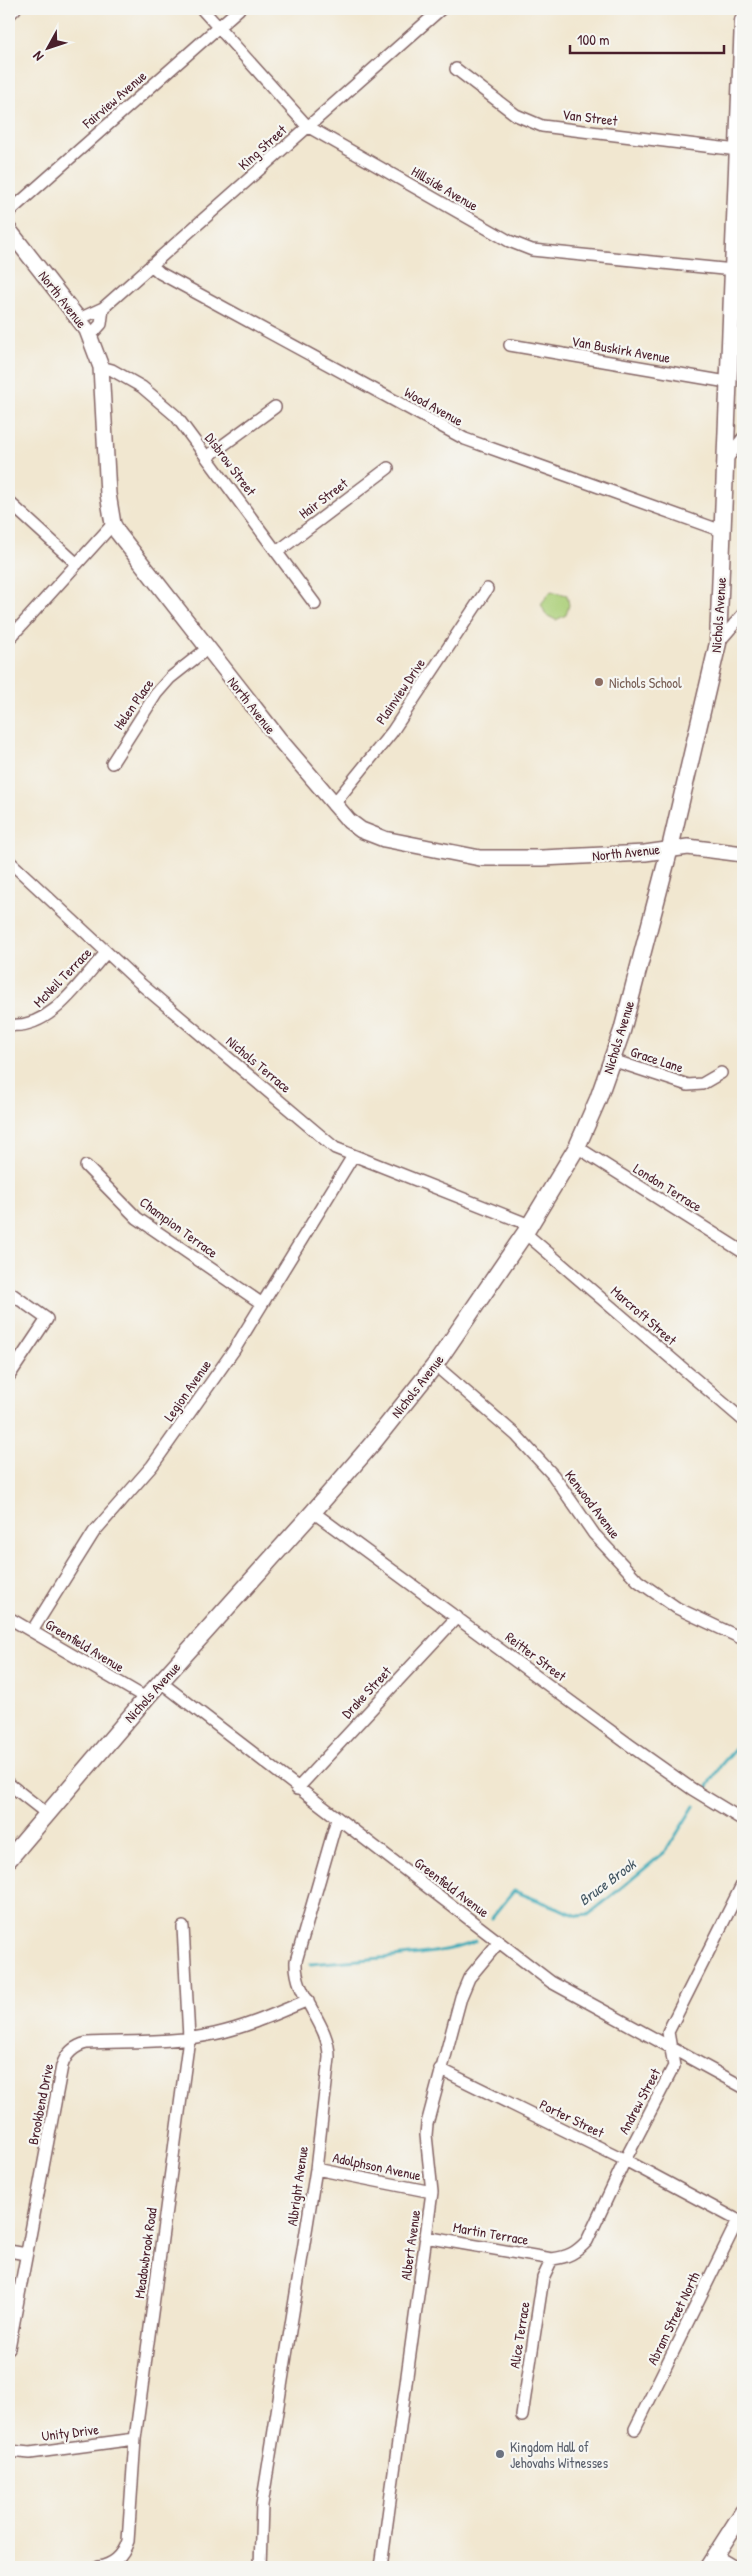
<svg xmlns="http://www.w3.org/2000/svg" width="752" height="2576" viewBox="0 0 752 2576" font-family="'Patrick Hand',sans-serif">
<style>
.green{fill:#abcf78;stroke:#7a7752}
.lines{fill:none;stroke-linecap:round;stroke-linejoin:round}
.stream{stroke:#3aaab8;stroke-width:3}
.minor-casing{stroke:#846565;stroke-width:14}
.tertiary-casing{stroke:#846565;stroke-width:18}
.secondary-casing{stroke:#846565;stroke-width:19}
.minor{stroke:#fff;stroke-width:11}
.tertiary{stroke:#fff;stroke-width:15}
.secondary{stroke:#fff;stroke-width:16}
.education-dot{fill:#8d6e63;stroke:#f6f6f2;stroke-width:2}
.worship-dot{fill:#6b7280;stroke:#f6f6f2;stroke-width:2}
.labels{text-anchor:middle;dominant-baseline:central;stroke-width:4.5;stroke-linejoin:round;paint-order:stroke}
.street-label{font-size:14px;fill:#4a1f2b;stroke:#f6f6f2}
.education-label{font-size:14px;fill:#785e54;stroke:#f6f6f2;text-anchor:start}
.worship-label{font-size:14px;fill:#5b616d;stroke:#f6f6f2;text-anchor:start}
.water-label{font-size:15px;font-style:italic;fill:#445763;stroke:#f6f6f2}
</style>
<rect width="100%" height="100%" fill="#f6f6f2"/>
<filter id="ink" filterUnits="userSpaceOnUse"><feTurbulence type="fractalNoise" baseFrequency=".02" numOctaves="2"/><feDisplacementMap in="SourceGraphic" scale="10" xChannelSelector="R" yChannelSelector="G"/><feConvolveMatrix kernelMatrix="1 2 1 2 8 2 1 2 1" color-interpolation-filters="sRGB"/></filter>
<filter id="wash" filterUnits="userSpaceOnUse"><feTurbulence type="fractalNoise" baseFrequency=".0096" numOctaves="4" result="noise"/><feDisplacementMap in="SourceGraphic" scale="20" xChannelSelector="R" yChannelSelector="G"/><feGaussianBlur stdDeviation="1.12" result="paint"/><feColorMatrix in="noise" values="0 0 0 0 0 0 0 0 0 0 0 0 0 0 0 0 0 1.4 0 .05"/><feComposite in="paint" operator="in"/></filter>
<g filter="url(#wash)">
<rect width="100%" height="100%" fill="#f1e7d0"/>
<path class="green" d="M551 591 567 595 569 605 566 615 556 620 546 615 541 604Z"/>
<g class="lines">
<path class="stream" d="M707 1788 721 1765 743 1740
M492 1918 514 1891 578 1916 588 1915 666 1851 694 1806
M310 1964C341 1961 455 1955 475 1941"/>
</g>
</g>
<g filter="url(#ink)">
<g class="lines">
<defs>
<path id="minor" d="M202 9 307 126 509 241 532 250 733 270
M9 15 15 9
M456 69 516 115 542 126 738 150
M9 212 239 9
M151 265 160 273 465 439 722 531
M79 319 103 308 441 9
M90 336 101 324 103 308
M510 345 727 382
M101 367 112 370 142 387 176 416 315 604
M207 457 275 407
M726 460 743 438
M9 502 77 564
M277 552 388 468
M9 639 113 524
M718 643 743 614
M112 763 156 694 170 678 208 648
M333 805 392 732 487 589
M9 861 142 985 335 1148 530 1225
M9 1025C51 1030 80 981 106 953
M612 1060 688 1085 702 1084 721 1073
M577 1147 743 1252
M86 1166 137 1218 261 1303
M525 1233 743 1420
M9 1292 47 1319 9 1376
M435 1365 516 1435 553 1475 594 1534 638 1581 677 1608 743 1639
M313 1512 631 1746 692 1789 743 1820
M9 1618 146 1698
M32 1631 94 1532 152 1466 234 1350 353 1156
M162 1683 551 1982 743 2087
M9 1784 46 1813
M297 1789 457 1617
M440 2069 625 2160 743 2223
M316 2169 432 2192
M425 2237 552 2259C568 2257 576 2253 587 2241L625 2160 674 2066 668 2032 743 1883
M9 2251 26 2254
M9 2348 62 2066C66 2053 74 2046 87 2043 129 2041 173 2043 214 2034 247 2027 277 2013 308 2000
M522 2416 543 2278 552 2259
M635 2429 738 2220
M9 2451 30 2453 135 2439
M98 2567C114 2565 123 2556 128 2541L135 2439 189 2038 183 1927
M260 2567 262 2505 316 2169 329 2058C330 2023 294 1997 296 1961L337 1819
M381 2567 432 2192 426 2135 427 2124 461 1997 469 1978 499 1942"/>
<path id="tertiary" d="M9 230 87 330 101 367 108 494 113 524 118 533 279 739 349 821 361 830 384 839 480 858H542L645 853 688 847 743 854
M714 2557 731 2567"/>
<path id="secondary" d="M9 1859 146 1698 313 1512 372 1444 435 1365 525 1233 577 1147 598 1099 622 1031 670 848 718 643 743 21
M708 2567 743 2512"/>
</defs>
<use href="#minor" class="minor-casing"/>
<use href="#tertiary" class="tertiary-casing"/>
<use href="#secondary" class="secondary-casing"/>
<use href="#minor" class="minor"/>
<use href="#tertiary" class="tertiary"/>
<use href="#secondary" class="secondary"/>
</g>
</g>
<circle class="education-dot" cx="599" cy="682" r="5"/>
<circle class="worship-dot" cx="500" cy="2454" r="5"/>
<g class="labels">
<g class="street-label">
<text transform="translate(114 99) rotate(-41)">Fairview Avenue</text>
<text transform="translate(590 117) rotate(7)">Van Street</text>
<text transform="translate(262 147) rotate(-42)">King Street</text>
<text transform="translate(445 188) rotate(30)">Hillside Avenue</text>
<text transform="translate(63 299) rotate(52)">North Avenue</text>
<text transform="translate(621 349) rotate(10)">Van Buskirk Avenue</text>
<text transform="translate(434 406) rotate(29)">Wood Avenue</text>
<text transform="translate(231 464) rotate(53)">Disbrow Street</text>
<text transform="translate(323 498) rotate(-37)">Hair Street</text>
<text transform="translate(718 615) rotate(-86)">Nichols Avenue</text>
<text transform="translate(400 691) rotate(-56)">Plainview Drive</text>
<text transform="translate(133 704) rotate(-55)">Helen Place</text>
<text transform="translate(252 705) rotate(52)">North Avenue</text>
<text transform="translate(626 852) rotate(-6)">North Avenue</text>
<text transform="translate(62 977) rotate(-46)">McNeil Terrace</text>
<text transform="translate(618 1037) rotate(-73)">Nichols Avenue</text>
<text transform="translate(657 1059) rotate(18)">Grace Lane</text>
<text transform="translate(259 1064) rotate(40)">Nichols Terrace</text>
<text transform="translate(668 1187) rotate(32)">London Terrace</text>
<text transform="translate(179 1227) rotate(36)">Champion Terrace</text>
<text transform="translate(644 1315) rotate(41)">Marcroft Street</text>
<text transform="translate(417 1386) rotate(-52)">Nichols Avenue</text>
<text transform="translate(187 1390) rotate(-55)">Legion Avenue</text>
<text transform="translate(593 1504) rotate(53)">Kenwood Avenue</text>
<text transform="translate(85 1645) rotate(31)">Greenfield Avenue</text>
<text transform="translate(536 1656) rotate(37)">Reitter Street</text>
<text transform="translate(152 1692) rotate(-48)">Nichols Avenue</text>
<text transform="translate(366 1692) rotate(-47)">Drake Street</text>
<text transform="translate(452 1887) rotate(37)">Greenfield Avenue</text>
<text transform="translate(639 2101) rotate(-62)">Andrew Street</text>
<text transform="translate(40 2104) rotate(-79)">Brookbend Drive</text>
<text transform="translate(572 2118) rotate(26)">Porter Street</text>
<text transform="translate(377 2166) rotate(12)">Adolphson Avenue</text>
<text transform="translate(297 2186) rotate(-82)">Albright Avenue</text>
<text transform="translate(491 2233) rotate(10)">Martin Terrace</text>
<text transform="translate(410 2245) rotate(-82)">Albert Avenue</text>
<text transform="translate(145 2253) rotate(-82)">Meadowbrook Road</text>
<text transform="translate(673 2318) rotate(-64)">Abram Street North</text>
<text transform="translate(519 2335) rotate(-81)">Alice Terrace</text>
<text transform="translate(70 2432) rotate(-7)">Unity Drive</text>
</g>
<g class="education-label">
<text x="609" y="682">Nichols School</text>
</g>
<g class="worship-label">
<text x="510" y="2446">Kingdom Hall of<tspan x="510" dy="16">Jehovahs Witnesses</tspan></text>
</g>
<g class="water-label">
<text transform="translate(607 1882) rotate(-37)">Bruce Brook</text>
</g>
</g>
<rect width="752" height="2576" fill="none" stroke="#f6f6f2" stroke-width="30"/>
<g transform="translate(48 48) rotate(230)" stroke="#f6f6f2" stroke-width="4" paint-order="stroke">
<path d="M0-4L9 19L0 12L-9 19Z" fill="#4a1f2b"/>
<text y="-8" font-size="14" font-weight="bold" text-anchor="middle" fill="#4a1f2b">N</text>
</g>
<path d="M570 45v8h154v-8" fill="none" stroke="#4a1f2b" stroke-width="2.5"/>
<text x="577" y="45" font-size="15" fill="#4a1f2b" stroke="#f6f6f2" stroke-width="4" paint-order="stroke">100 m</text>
</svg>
